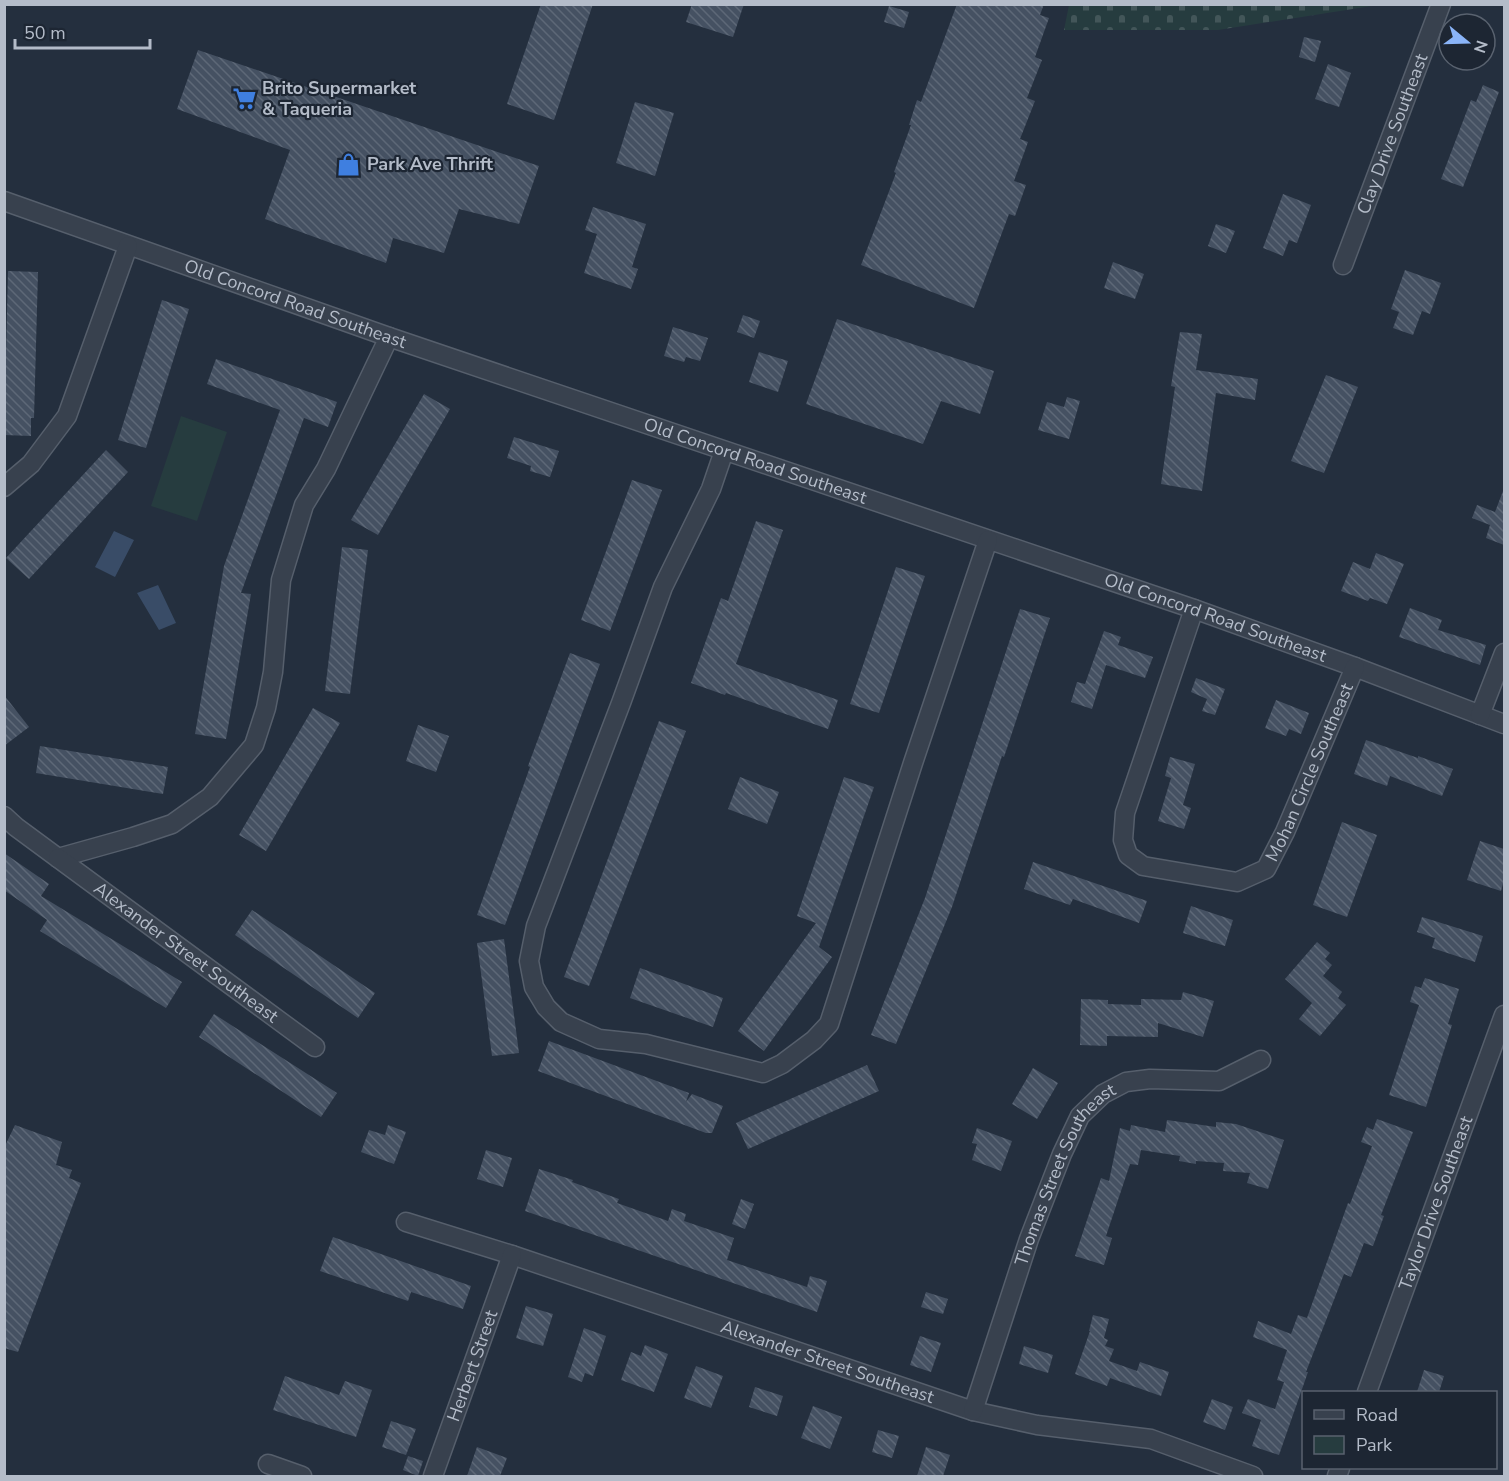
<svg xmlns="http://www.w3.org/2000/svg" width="1509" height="1481" viewBox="0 0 1509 1481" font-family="'Nunito Sans',sans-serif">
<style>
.cemetery{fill:url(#cemetery-stones)}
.green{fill:#263c3f}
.water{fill:#394c67}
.building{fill:url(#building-back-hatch)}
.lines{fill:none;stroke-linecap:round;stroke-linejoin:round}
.minor-casing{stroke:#565f6c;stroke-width:21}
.minor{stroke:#38414e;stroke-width:18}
.labels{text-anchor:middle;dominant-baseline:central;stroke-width:4.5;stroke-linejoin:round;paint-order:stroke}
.poi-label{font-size:18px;font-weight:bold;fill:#b4bcc9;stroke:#1d2633;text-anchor:start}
.street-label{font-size:18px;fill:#b4bcc9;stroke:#1d2633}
</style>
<defs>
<pattern id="cemetery-stones" width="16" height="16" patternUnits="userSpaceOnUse" patternTransform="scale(1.5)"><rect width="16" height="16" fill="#263c3f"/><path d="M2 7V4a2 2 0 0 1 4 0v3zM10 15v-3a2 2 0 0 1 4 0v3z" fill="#435659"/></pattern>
<pattern id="building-back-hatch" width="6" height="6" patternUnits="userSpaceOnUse" patternTransform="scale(1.5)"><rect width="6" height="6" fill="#455162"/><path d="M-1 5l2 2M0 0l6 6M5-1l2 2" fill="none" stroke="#5d6877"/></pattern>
</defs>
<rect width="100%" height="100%" fill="#242f3e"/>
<path class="cemetery" d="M1069 5V4L1378 5 1218 30H1064Z"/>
<path class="green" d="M181 416 227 432 197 521 151 506Z"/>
<path class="water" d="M114 531 134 540 115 577 95 567Z
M158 585 176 623 159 630 137 593Z"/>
<path class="building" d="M541 4H593L554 120 507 104Z
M692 4H744L733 37 686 22Z
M957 4H1044L1040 15 1049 18 1035 57 1042 60 1027 98 1035 101 1020 139 1028 142 1014 181 1026 185 1015 216 1009 214 974 308 861 265 896 173 894 172 911 125H909L917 100 921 102Z
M889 6 909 12 904 28 884 22Z
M1304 37 1321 41 1315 62 1299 57Z
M198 50 539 166 519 224 459 209 444 253 393 238 386 263 265 219 290 150 177 109Z
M1328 64 1351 73 1339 107 1315 99Z
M1483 85 1499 92 1463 187 1441 179 1471 100 1476 102Z
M635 102 674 113 655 176 616 163Z
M1283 194 1311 205 1297 243 1289 240 1283 256 1263 248Z
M593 207 646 224 632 267 638 269 631 289 584 273 597 234 585 230Z
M1216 224 1235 231 1226 253 1208 246Z
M1113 262 1144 274 1135 299 1104 288Z
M1405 270 1441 283 1430 314 1422 311 1413 335 1393 328 1399 312 1391 309Z
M8 271 38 272 34 418H31V436L4 435Z
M162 300 189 309 146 448 118 440Z
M743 315 760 321 754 338 737 332Z
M837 319 994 371 980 414 941 401 923 444 806 404Z
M673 327 708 338 700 361 686 357 684 362 664 356Z
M1180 332 1202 334 1196 370 1258 379 1255 400 1216 393 1202 491 1161 484 1175 387 1171 386Z
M759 352 788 361 778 392 749 382Z
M216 359 337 402 328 427 304 418 241 593 251 594 226 739 195 734 224 566 280 410 207 384Z
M1326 375 1358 387 1324 473 1291 461Z
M424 394 450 409 378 535 351 520Z
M1067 397 1080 401 1069 439 1038 430 1047 402 1064 407Z
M514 437 559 451 550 477 530 471 531 466 507 458Z
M106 450 128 472 29 579 6 558Z
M632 480 662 490 610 631 581 620Z
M1503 491H1504V545L1486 538 1490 525 1472 518 1477 505 1495 512Z
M756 521 783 530 736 664 838 700 828 729 726 693 725 695 691 683 721 598 728 601Z
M342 547 368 550 350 694 325 691Z
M1376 553 1404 564 1387 604 1370 598 1368 601 1341 591 1353 562 1370 569Z
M896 567 925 576 879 713 850 704Z
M1410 608 1442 620 1438 630 1486 645 1480 665 1399 637Z
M1020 609 1050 618 1004 757 1002 756 952 907 896 1044 871 1035 925 898Z
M1104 631 1121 637 1118 645 1153 657 1145 678 1106 665 1092 709 1071 702 1077 682 1085 684Z
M570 653 600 664 505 925 477 915 530 767 528 766Z
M1196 678 1225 689 1215 715 1202 711 1207 699 1191 692Z
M4 695 29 727 4 746Z
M1276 700 1309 713 1301 734 1289 729 1286 736 1265 728Z
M313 708 340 723 266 851 239 835Z
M659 721 686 731 589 986 564 977Z
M418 725 449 736 436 772 406 761Z
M1366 740 1418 758V756L1453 769 1442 796 1390 776 1387 786 1354 774Z
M40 746 168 767 163 794 36 773Z
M1170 757 1195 764 1183 805 1191 808 1184 829 1158 821 1171 778 1165 776Z
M740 777 779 792 767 824 728 809Z
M844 777 874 787 819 947 832 957 764 1051 738 1031 816 923 797 916Z
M1342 822 1377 835 1347 917 1313 905Z
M1480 841 1504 849V880L1501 891 1467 880Z
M4 853 49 884 41 896 182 982 166 1008 40 931 47 920 4 890Z
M1033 862 1147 901 1139 923 1073 899 1070 905 1024 889Z
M1191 906 1233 920 1225 946 1183 933Z
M252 910 375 993 358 1018 235 935Z
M1422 917 1483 936 1475 962 1432 948 1435 938 1417 932Z
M504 939 519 1053 492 1056 477 943Z
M1317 942 1330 953 1325 959 1332 965 1323 976 1342 992 1338 998 1346 1005 1320 1036 1299 1019 1312 1003 1285 979Z
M640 968 723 998 713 1027 630 998Z
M1425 978 1459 989 1448 1024 1452 1025 1426 1107 1389 1095 1419 1005 1410 1002 1415 986 1421 988Z
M1183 992 1214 1001 1203 1037 1158 1023V1037L1107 1036V1046L1080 1045 1081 999 1108 1000V1004L1141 1005V999L1181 1000Z
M214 1014 337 1093 321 1117 199 1037Z
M549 1041 689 1093 686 1102 692 1094 723 1106 712 1133H706L538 1071Z
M867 1065 879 1091 748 1149 736 1123Z
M1033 1068 1058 1083 1037 1119 1012 1104Z
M1377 1119 1413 1132 1381 1215 1384 1216 1373 1246 1364 1243 1351 1277 1344 1274 1306 1372H1308L1279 1455 1252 1446 1261 1420 1242 1413 1248 1399 1275 1409 1284 1382 1277 1380 1287 1350 1253 1337 1258 1321 1291 1334 1298 1315 1307 1318 1348 1203 1350 1204 1372 1146 1361 1142 1367 1127 1373 1130Z
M1167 1120 1216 1127V1122L1236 1124 1284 1140 1268 1189 1247 1183 1250 1173 1223 1171 1224 1163 1196 1161V1164L1179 1161 1180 1156 1141 1150 1138 1165 1130 1164 1106 1236 1112 1238 1104 1265 1075 1256 1101 1178 1109 1181 1120 1128 1130 1131 1131 1125 1165 1132Z
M15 1125 62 1142 56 1165 72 1170 69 1178 81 1183 18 1352 4 1348V1148Z
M388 1125 406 1132 394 1164 361 1152 369 1130 385 1135Z
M977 1128 1012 1141 1001 1171 972 1160 977 1144 972 1143Z
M486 1150 512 1158 503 1187 477 1179Z
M539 1169 573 1180 572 1182 619 1199 617 1203 668 1221 672 1209 686 1214 684 1221 734 1238 727 1260 807 1287 810 1276 827 1281 817 1312 525 1211Z
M741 1199 754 1204 745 1229 732 1224Z
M333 1237 471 1286 463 1309 411 1292 408 1301 320 1271Z
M926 1292 948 1299 943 1314 921 1307Z
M526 1306 553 1314 543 1346 516 1338Z
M1093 1315 1109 1319 1104 1338 1108 1340 1105 1346 1114 1349 1109 1361 1137 1371 1140 1362 1169 1372 1161 1396 1110 1378 1107 1386 1075 1374 1090 1331H1089Z
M584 1328 606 1336 593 1376 585 1373 582 1382 568 1377Z
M920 1336 941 1343 931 1372 910 1365Z
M645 1345 668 1354 654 1392 621 1380 631 1352 641 1356Z
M1024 1346 1053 1355 1048 1373 1019 1364Z
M696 1366 723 1376 711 1408 684 1398Z
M1424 1370 1444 1376 1439 1392H1417Z
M285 1376 339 1395 345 1381 372 1390 356 1437 273 1410Z
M755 1387 783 1396 777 1416 749 1407Z
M1212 1399 1233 1407 1225 1430 1203 1422Z
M813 1406 842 1417 830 1449 801 1438Z
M391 1421 416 1429 406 1455 382 1447Z
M878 1430 899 1436 892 1458 872 1452Z
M477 1447 507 1458 500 1476H467Z
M926 1447 950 1455 943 1476H917Z
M408 1456 423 1461 418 1476 403 1470Z"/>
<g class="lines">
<defs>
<g id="minor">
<path id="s1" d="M4 201 389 337 1194 609 1355 667 1504 724"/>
<path id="s2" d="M1343 265 1441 4"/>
<path d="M724 451 711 489 663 587 621 703 536 926 529 961 534 987 546 1007 561 1022 599 1039 646 1044 763 1073 782 1064 814 1040 829 1024 913 763 988 540"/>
<path d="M4 487 31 464 67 416 128 246"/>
<path id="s3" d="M1194 609 1125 813 1123 840 1128 855 1143 866 1237 882 1266 869 1285 832 1355 667"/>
<path d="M1480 715 1504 653"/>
<path d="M4 816 16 827 58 858 133 837 172 824 210 797 254 745 266 708 273 672 281 580 304 505 326 469 389 337"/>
<path id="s4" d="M58 858 315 1047"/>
<path id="s5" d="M406 1222 512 1255 973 1411 1037 1425 1151 1439 1253 1476"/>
<path id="s6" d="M1367 1392 1504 1015"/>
<path id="s7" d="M973 1411 1029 1239 1062 1154 1080 1116 1103 1094 1126 1082 1150 1079 1219 1081 1261 1060"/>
<path d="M268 1464 302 1476"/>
<path id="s8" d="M433 1476 512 1255"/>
<path d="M1337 1476 1340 1468"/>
</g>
</defs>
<use href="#minor" class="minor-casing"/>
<use href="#minor" class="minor"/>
</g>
<defs>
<symbol id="supermarket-bare" viewBox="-9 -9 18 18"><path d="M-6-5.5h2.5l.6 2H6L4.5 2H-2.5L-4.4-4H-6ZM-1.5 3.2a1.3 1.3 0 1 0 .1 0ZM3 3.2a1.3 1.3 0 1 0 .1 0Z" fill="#3f7fe0" stroke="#1d2633" stroke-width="2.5" paint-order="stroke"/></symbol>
<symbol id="shop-bare" viewBox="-9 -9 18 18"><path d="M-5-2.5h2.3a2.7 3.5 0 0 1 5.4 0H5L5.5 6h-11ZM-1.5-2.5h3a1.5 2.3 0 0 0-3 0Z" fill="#3f7fe0" stroke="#1d2633" stroke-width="2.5" paint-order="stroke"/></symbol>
</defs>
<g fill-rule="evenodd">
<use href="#supermarket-bare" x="228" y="82" width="33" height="33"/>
<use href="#shop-bare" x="332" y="148" width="33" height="33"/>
</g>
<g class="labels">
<g class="poi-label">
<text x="262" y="88">Brito Supermarket<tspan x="262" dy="21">&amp; Taqueria</tspan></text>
<text x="367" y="164">Park Ave Thrift</text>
</g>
<g class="street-label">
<text stroke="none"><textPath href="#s2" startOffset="140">Clay Drive Southeast</textPath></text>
<text stroke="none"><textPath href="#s1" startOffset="309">Old Concord Road Southeast</textPath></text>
<text stroke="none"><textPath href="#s1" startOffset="795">Old Concord Road Southeast</textPath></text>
<text stroke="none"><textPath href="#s1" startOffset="1281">Old Concord Road Southeast</textPath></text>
<text stroke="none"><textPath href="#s3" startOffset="510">Mohan Circle Southeast</textPath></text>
<text stroke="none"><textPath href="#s4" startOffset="159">Alexander Street Southeast</textPath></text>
<text stroke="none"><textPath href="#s7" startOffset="256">Thomas Street Southeast</textPath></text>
<text stroke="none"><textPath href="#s6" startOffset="201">Taylor Drive Southeast</textPath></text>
<text stroke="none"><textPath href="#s5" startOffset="444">Alexander Street Southeast</textPath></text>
<text stroke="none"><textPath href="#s8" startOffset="117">Herbert Street</textPath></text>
</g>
</g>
<rect width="1509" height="1481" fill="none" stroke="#b4bcc9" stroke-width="12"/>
<rect x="1302" y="1391" width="195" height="78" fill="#1d2633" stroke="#59626f" stroke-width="1.5"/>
<rect x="1314" y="1410" width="30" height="9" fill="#38414e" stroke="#59626f" stroke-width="1.5"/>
<text x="1356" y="1421" font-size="18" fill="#b4bcc9">Road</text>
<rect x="1314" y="1436" width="30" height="18" fill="#263c3f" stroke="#59626f" stroke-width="1.5"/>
<text x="1356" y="1451" font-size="18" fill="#b4bcc9">Park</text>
<g transform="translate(1467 42) rotate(109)"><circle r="28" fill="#1d2633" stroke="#59626f" stroke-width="1.5"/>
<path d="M0-4.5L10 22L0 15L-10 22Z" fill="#8ab4f8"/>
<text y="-9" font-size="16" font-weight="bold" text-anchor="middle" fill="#b4bcc9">N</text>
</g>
<path d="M15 39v9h135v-9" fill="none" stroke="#b4bcc9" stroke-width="3"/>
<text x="24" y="39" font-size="18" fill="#b4bcc9" stroke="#1d2633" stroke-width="4.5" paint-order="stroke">50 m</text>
</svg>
